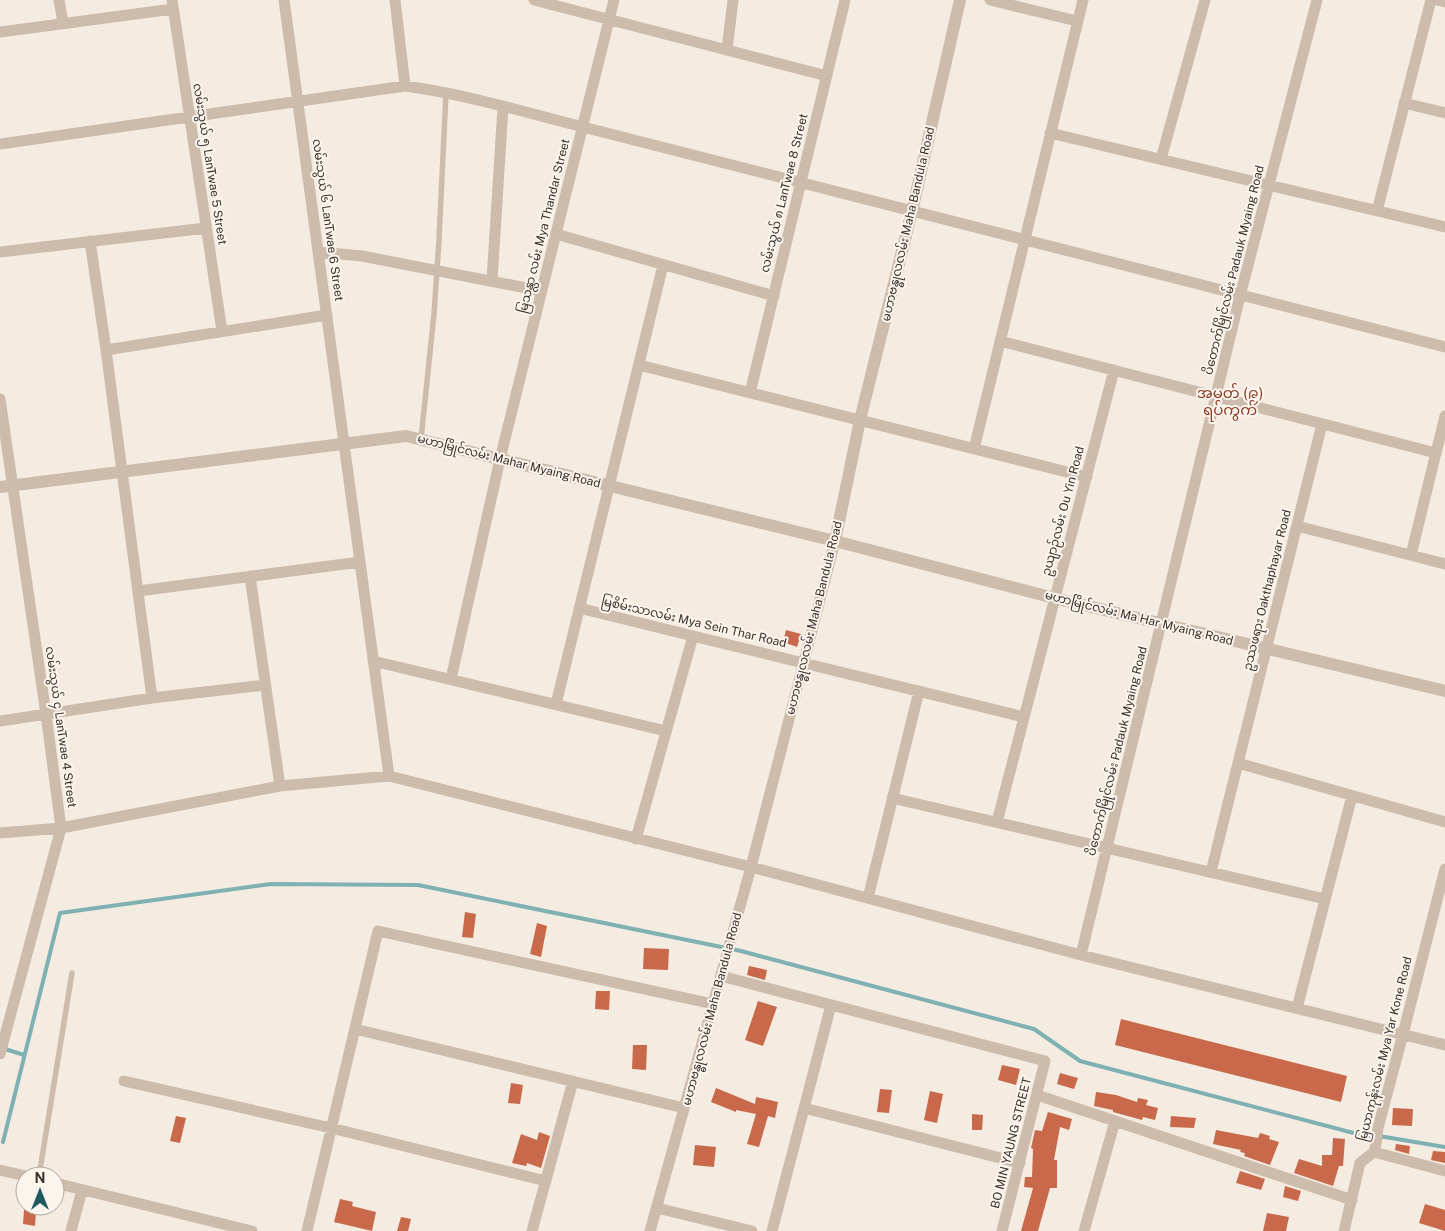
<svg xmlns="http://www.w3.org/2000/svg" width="1445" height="1231" viewBox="0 0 1445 1231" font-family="'Public Sans','Noto Sans Myanmar',sans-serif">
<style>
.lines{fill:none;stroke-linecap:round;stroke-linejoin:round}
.stream{stroke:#7fb0b2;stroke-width:4}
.building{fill:#c8694b}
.service{stroke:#cdbbac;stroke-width:5.5}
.minor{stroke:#cdbbac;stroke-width:11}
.tertiary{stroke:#cdbbac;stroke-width:12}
.labels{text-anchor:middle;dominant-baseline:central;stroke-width:4;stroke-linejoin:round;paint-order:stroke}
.street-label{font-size:12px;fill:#3b302b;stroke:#fbf5ee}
.quarter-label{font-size:15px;fill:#8c3b22;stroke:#fbf5ee}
</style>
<rect width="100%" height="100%" fill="#f4ebe1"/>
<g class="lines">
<path class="stream" d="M2 1048 24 1055
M3 1142 60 913 271 884 418 885 741 951 1034 1029 1080 1061 1365 1136 1385 1137 1445 1147"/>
</g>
<path class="building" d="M786 630 801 634 797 647 783 642Z
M465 912 476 914 473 938 462 937Z
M537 923 547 926 541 957 530 954Z
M644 948 669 949 668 970 643 969Z
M749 966 767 970 765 980 747 975Z
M596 991H610L609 1010 595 1009Z
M758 1001 777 1007 763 1046 745 1040Z
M1121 1019 1347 1076 1341 1102 1115 1045Z
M633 1045H647L646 1070 632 1069Z
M1002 1065 1020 1069 1016 1085 998 1080Z
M1060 1073 1078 1078 1074 1089 1057 1084Z
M511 1083 523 1085 520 1104 508 1103Z
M716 1088 755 1104 756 1097 778 1102 775 1118 768 1116 759 1147 747 1144 756 1114 736 1110V1112L711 1102Z
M880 1089 892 1090 889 1113 877 1112Z
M930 1091 943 1094 937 1123 924 1120Z
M1096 1092 1116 1095 1137 1102 1138 1098 1148 1100 1146 1105 1158 1108 1155 1120 1143 1117 1142 1120 1113 1112V1110L1094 1106Z
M1393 1108 1413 1109 1412 1126 1392 1125Z
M1048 1112 1072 1119 1069 1130 1060 1127 1054 1160H1057V1188H1050L1038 1231H1021L1033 1188 1024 1187 1025 1177H1032L1033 1149 1031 1148 1035 1130 1042 1131Z
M972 1114 983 1115 982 1130H972Z
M176 1116 186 1118 180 1143 170 1141Z
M1171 1116 1196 1118 1194 1128 1170 1127Z
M1216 1130 1258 1138 1260 1133 1270 1136 1269 1139 1279 1142 1270 1165 1244 1156 1245 1153 1240 1152 1241 1150 1213 1144Z
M539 1132 550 1136 541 1168 527 1163 526 1166 512 1163 521 1134 537 1140Z
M1333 1138 1345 1139 1343 1166H1339L1333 1186 1294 1173 1299 1159 1322 1166V1155H1332Z
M1396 1144 1410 1146 1409 1154 1395 1150Z
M695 1145 716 1147 714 1167 693 1165Z
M1433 1151 1445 1152V1163L1431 1160Z
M1240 1171 1265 1179 1261 1190 1236 1183Z
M1285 1186 1301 1191 1298 1201 1283 1197Z
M340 1199 353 1202 352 1206 376 1212 372 1231 334 1222Z
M1425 1204 1445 1210V1231L1419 1223Z
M24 1210 36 1211 35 1226 23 1224Z
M1267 1213 1289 1217 1286 1231H1263Z
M401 1217 411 1219 408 1231H397Z"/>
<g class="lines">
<path class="service" d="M421 439 434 314 439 240 446 93
M39 1176 72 973"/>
<path class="minor" d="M59 0 63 23
M172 0 222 331
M284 0 389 776
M395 0 405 86
M534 0 827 76
M990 0 1077 21
M1438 0 1445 2
M0 32 173 9
M727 50 733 0
M1404 103 1445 113
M1050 133 1445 227
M0 144 405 86C465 94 524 112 583 127L1445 347
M1161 159 1205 0
M1377 211 1431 0
M556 234 774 296
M90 241 106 350 152 698
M0 252 206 228
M319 252 362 256 542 291
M492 280 503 107
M1000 341 1436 453
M106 350 327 315
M639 365 1087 477
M750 393 845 0
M0 399 46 714 61 828 0 1054
M974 449 1083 0
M1297 526 1445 564
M1411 555 1445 416
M250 576 280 786
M138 591 360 562
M579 608 1024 717
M373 661 666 731
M451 679 500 459 614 0
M556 704 663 265
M0 721 152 698 265 685
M1238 763 1445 822
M892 798 1325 899
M997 822 1114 370
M0 833 61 828 280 786 389 776 751 867 1081 955 1445 1045
M636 839 693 636
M1211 872 1322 424
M868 898 919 691
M1081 955 1240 296 1317 0
M721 976 1045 1061 1002 1231
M1297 1008 1352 796
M355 1029 684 1108
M124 1081 331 1128 546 1181
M1037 1095 1352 1200
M804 1108 1020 1163
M1374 1152 1445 1171
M0 1170 26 1176
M55 1183 252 1231
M657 1208 752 1231
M71 1231 82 1190
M307 1231 378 931 713 1004
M532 1231 573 1081
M650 1231 751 867 835 541
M772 1231 831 1005
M1084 1231 1115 1121
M1344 1231 1360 1163 1374 1152 1376 1144 1378 1128 1403 1034 1445 869"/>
<path class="tertiary" d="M0 487 406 436 835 541 1054 598 1445 691
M835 541 860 420 912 211 960 0"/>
</g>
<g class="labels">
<g class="street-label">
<text transform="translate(210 164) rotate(81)">လမ်းသွယ် ၅ LanTwae 5 Street</text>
<text transform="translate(784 193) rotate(-76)">လမ်းသွယ် ၈ LanTwae 8 Street</text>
<text transform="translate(328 220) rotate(82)">လမ်းသွယ် ၆ LanTwae 6 Street</text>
<text transform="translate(908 224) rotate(-77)">မဟာဗန္ဓုလလမ်း Maha Bandula Road</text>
<text transform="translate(544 226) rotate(-76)">မြသန္လာ လမ်း Mya Thandar Street</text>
<text transform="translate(1234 270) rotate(-76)">ပိတောက်မြိုင်လမ်း Padauk Myaing Road</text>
<text transform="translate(509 461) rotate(14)">မဟာမြိုင်လမ်း Mahar Myaing Road</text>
<text transform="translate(1063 511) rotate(-75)">ဥယျာဉ်လမ်း Ou Yin Road</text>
<text transform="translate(1267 590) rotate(-76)">ဥဿဖရား Oakthaphayar Road</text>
<text transform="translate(814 618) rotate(-76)">မဟာဗန္ဓုလလမ်း Maha Bandula Road</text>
<text transform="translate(1139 618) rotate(14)">မဟာမြိုင်လမ်း Ma Har Myaing Road</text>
<text transform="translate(694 622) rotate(13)">မြစိမ်းသာလမ်း Mya Sein Thar Road</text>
<text transform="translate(61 727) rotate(82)">လမ်းသွယ် ၄ LanTwae 4 Street</text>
<text transform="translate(1117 751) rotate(-76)">ပိတောက်မြိုင်လမ်း Padauk Myaing Road</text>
<text transform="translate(712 1009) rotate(-75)">မဟာဗန္ဓုလလမ်း Maha Bandula Road</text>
<text transform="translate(1385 1049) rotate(-76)">မြယာကုန်းလမ်း Mya Yar Kone Road</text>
<text transform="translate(1011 1143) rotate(-76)">BO MIN YAUNG STREET</text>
</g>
<g class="quarter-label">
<text x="1230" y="392">အမှတ် (၉)<tspan x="1230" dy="17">ရပ်ကွက်</tspan></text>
</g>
</g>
<g transform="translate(40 1191)"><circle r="24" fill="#fbf5ee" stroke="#aea6a0"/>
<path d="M0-4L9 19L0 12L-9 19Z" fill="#1f5a5e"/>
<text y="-8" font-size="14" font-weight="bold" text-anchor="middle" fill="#3b302b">N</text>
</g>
</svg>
